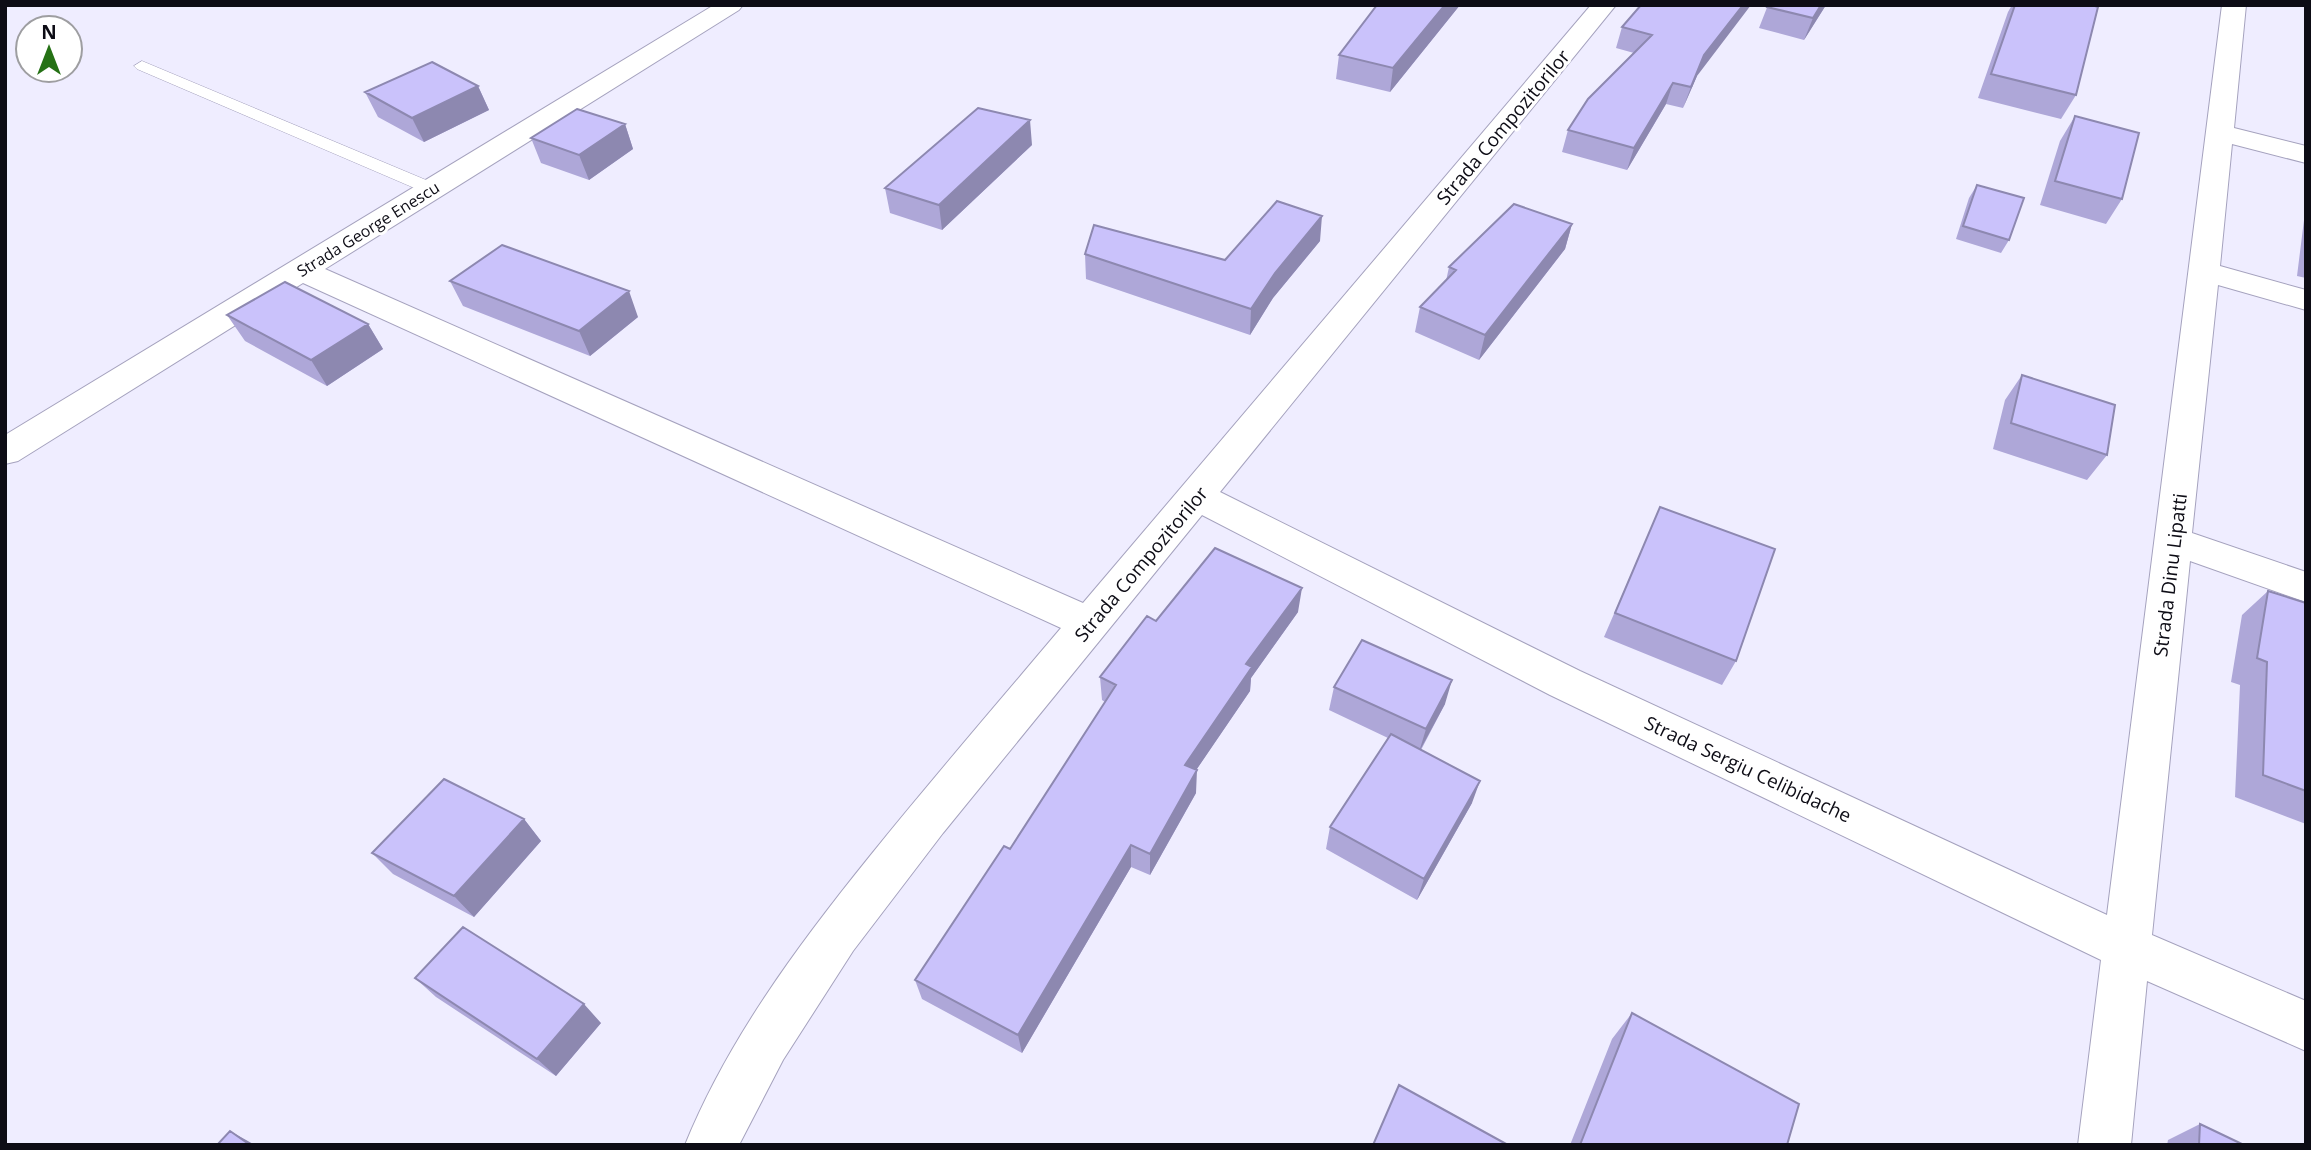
<svg xmlns="http://www.w3.org/2000/svg" width="2311" height="1150" viewBox="0 0 2311 1150" font-family="'Open Sans',sans-serif">
<style>
.lines{fill:none;stroke-linecap:round;stroke-linejoin:round}
.lane-casing{stroke:#a5a2be;stroke-width:1}
.street-casing{stroke:#a5a2be;stroke-width:2}
.lane{fill:#fff;fill-rule:evenodd}
.street{fill:#fff;fill-rule:evenodd}
.wall{fill:#aea7d8}
.shaded-wall{fill:#8d88b0}
.building{fill:#cac2fb;stroke:#8d88b0;stroke-width:2}
.labels{text-anchor:middle;dominant-baseline:central;stroke-width:6;stroke-linejoin:round;paint-order:stroke}
.far-street-label{font-size:16px;fill:#0d0c15;stroke:#fff}
.street-label{font-size:19px;fill:#0d0c15;stroke:#fff}
</style>
<rect width="100%" height="100%" fill="#efedff"/>
<g class="lines">
<defs>
<path id="lane" d="M142 61 438 185 440 189 432 194 426 193 137 69 134 66Z"/>
<path id="street" d="M714 5H743L739 10 325 269 1083 603 1591 5H1616L1220 492 1580 671 2107 915 2222 5H2246L2234 128 2306 146V163L2232 144 2220 266 2306 290V310L2218 285 2192 533 2306 572V602L2190 561 2152 935 2306 1001V1051L2147 981 2131 1145H2078L2101 960 1550 695 1202 515 943 833 853 951 783 1060 739 1145H685C728 1039 799 944 870 856 932 779 997 704 1061 628L303 283 18 461 5 464V435Z"/>
</defs>
<use href="#lane" class="lane-casing"/>
<use href="#street" class="street-casing"/>
<use href="#lane" class="lane"/>
<use href="#street" class="street"/>
</g>
<path class="wall" d="M1460 5 1390 92 1336 79 1339 55Z
M1641 5 1697 76 1683 108 1666 104 1627 170 1562 152 1568 130 1634 53 1616 48 1622 27Z
M1768 5H1826L1804 40 1759 28Z
M2012 5H2092L2076 95 2061 119 1978 98 2008 12Z
M478 86 489 110 424 142 378 117 365 92Z
M2075 116 2122 199 2106 224 2040 205 2060 141Z
M625 124 633 149 589 180 541 163 531 138Z
M1032 145 942 230 890 213 885 188Z
M1977 185 2009 240 2001 253 1956 239 1969 198Z
M2306 204V278L2297 276Z
M1572 224 1565 249 1479 360 1415 332 1420 307 1446 281 1449 267Z
M1320 241 1273 298 1250 335 1086 279 1085 254 1225 260Z
M450 281 638 317 590 356 463 306Z
M227 315 368 324 383 349 327 386 245 341Z
M2022 375 2107 455 2087 480 1993 449 2005 400Z
M1660 507 1736 661 1722 685 1604 637Z
M2268 591 2306 603V824L2235 797 2240 685 2231 682 2242 615Z
M1298 612 1251 678 1250 691 1196 770V793L1150 875 1131 867 1022 1053 922 999 915 980 1010 849 1105 702 1102 700 1100 677 1156 621Z
M1334 687 1445 704 1421 750 1472 803 1417 900 1326 849 1330 827 1388 738 1329 710Z
M524 819 541 841 474 917 393 874 372 853Z
M415 978 601 1023 556 1076 436 997Z
M1632 1013 1787 1145H1570L1612 1039Z
M2200 1124 2244 1145H2167L2168 1140Z"/>
<path class="shaded-wall" d="M1445 5H1460L1390 92 1393 68Z
M1743 5H1751L1697 76 1683 108 1691 87 1704 55Z
M1821 5H1826L1804 40 1813 18Z
M1673 83 1666 104 1627 170 1634 148Z
M478 86 489 110 424 142 412 118Z
M1030 120 1032 145 942 230 939 205Z
M625 124 633 149 589 180 579 155Z
M1322 216 1320 241 1273 298 1250 335 1251 309 1275 273Z
M1572 224 1565 249 1479 360 1485 335Z
M629 291 638 317 590 356 579 331Z
M368 324 383 349 327 386 311 360Z
M1302 588 1298 612 1251 678 1250 691 1184 788 1185 765 1246 664Z
M1452 680 1445 704 1419 752 1426 729Z
M1197 770 1196 793 1150 875V854Z
M1480 781 1472 803 1417 900 1424 879Z
M524 819 541 841 474 917 454 896Z
M1131 845V867L1022 1053 1018 1035Z
M584 1004 601 1023 556 1076 537 1059Z
M230 1131 255 1145H250Z"/>
<path class="building" d="M1377 5H1445L1393 68 1339 55Z
M1641 5H1743L1704 55 1691 87 1673 83 1634 148 1568 130 1588 99 1652 35 1622 27Z
M1768 5H1821L1813 18 1767 7Z
M2015 5H2092L2098 7 2076 95 1991 74Z
M432 62 478 86 412 118 365 92Z
M978 108 1030 120 939 205 885 188Z
M577 109 625 124 579 155 531 138Z
M2075 116 2139 133 2122 199 2055 181Z
M1977 185 2024 198 2009 240 1963 226Z
M1277 201 1322 216 1275 273 1251 309 1085 254 1094 225 1225 260Z
M1514 204 1572 224 1485 335 1420 307 1456 270 1449 267Z
M502 245 629 291 579 331 450 281Z
M285 282 368 324 311 360 227 315Z
M2022 375 2115 405 2107 455 2011 423Z
M1660 507 1775 549 1736 661 1615 613Z
M1215 548 1302 588 1246 664 1252 667 1185 765 1197 770 1150 854 1131 845 1018 1035 915 980 1004 846 1010 849 1116 685 1100 677 1147 616 1156 621Z
M2268 591 2306 603V791L2263 775 2267 662 2257 658Z
M1362 640 1452 680 1426 729 1334 687Z
M1391 734 1480 781 1424 879 1330 827Z
M444 779 524 819 454 896 372 853Z
M463 927 584 1004 537 1059 415 978Z
M1632 1013 1799 1104 1787 1145H1580Z
M1399 1085 1508 1145H1373Z
M2200 1124 2244 1145H2199Z
M230 1131 250 1145H217Z"/>
<g class="labels">
<g class="far-street-label">
<text transform="translate(368 229) rotate(-32)">Strada George Enescu</text>
</g>
<g class="street-label">
<text transform="translate(1503 127) rotate(-50)">Strada Compozitorilor</text>
<text transform="translate(1141 564) rotate(-50)">Strada Compozitorilor</text>
<text transform="translate(2170 575) rotate(-83)">Strada Dinu Lipatti</text>
<text transform="translate(1748 769) rotate(25)">Strada Sergiu Celibidache</text>
</g>
</g>
<rect width="2311" height="1150" fill="none" stroke="#0d0c15" stroke-width="14"/>
<g transform="translate(49 49)"><circle r="33" fill="#ffffff" stroke="#9e9ea1" stroke-width="2"/>
<path d="M0-5L12 26L0 18L-12 26Z" fill="#257115"/>
<text y="-10" font-size="19" font-weight="bold" text-anchor="middle" fill="#0d0c15">N</text>
</g>
</svg>
